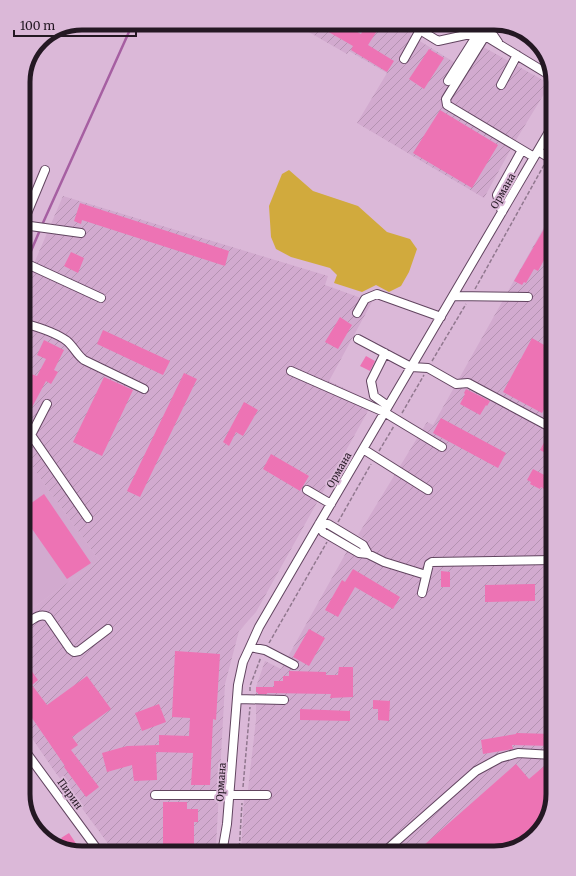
<svg xmlns="http://www.w3.org/2000/svg" width="576" height="876" viewBox="0 0 576 876" font-family="Merriweather,serif">
<style>
.built{fill:#d2aacf}
.industrial{fill:url(#industrial-furrows)}
.grass{fill:#d1aa3d}
.lines{fill:none;stroke-linecap:round;stroke-linejoin:round}
.stream{stroke:#a65fa2;stroke-width:2.5}
.building{fill:#ed73b4}
.minor-casing{stroke:#624560;stroke-width:10}
.path{stroke:#91788f;stroke-width:1.5;stroke-dasharray:4 2;stroke-linecap:butt}
.minor{stroke:#fff;stroke-width:8}
.labels{text-anchor:middle;dominant-baseline:central;stroke-width:4;stroke-linejoin:round;paint-order:stroke}
.street-label{font-size:10px;fill:#241823;stroke:#dbb8d8}
.rim{fill:none;stroke:#241823;stroke-width:5}
</style>
<defs>
<pattern id="industrial-furrows" width="10" height="10" patternUnits="userSpaceOnUse"><rect width="10" height="10" fill="#d2aacf"/><path d="M-1 1l2-2M0 10L10 0M9 11l2-2" fill="none" stroke="#b492b1"/></pattern>
</defs>
<rect width="100%" height="100%" fill="#dbb8d8"/>
<path class="built" d="M23 454 99 560 23 615Z"/>
<path class="industrial" d="M293 23H417L410 35 462 67 476 43 550 84 513 145 484 198 357 123 387 73 349 51 347 54Z
M63 196 328 276 325 285 372 302 329 381 373 402 256 612 239 631 225 684 216 846 214 853H115L53 769 23 725V615L99 560 23 454V289Z
M553 211V795L545 824 523 845 495 853H241L244 798H247L256 720V687L265 661 281 669 347 551 357 557 366 540 358 535 427 422 433 425Z"/>
<path class="grass" d="M521 31 527 33 544 51 530 46Z
M289 170 313 191 358 206 387 232 410 239 417 249 409 272 401 286 389 292 376 285 362 292 334 283 337 275 330 268 291 257 276 249 271 237 269 206 282 174Z"/>
<g class="lines">
<path class="stream" d="M42 225 133 23
M28 258 40 230"/>
</g>
<path class="building" d="M313 23H341L361 34 367 23H382L368 45 394 61 387 72 351 50 353 46Z
M429 49 444 58 424 89 409 79Z
M440 110 498 145 472 188 413 153Z
M80 203 229 251 225 266 82 220 81 224 74 221Z
M548 222 553 224V244L538 271 534 269 526 283 524 282 522 285 514 281Z
M71 252 84 258 78 273 64 266Z
M340 317 352 325 338 349 325 342Z
M103 330 170 361 163 375 97 344Z
M532 338 553 350V393L542 413 503 392Z
M44 340 64 350 54 370 58 372 51 384 46 381 29 413 23 410V389L31 374 37 376 46 359 37 355Z
M366 356 375 361 370 371 360 366Z
M184 373 197 379 140 497 127 491Z
M104 377 133 390 102 456 73 442Z
M466 389 490 401 487 406 486 405 480 415 460 404 465 394 464 393Z
M244 402 258 410 243 436 236 432 229 446 223 442Z
M441 418 506 453 498 468 433 433Z
M546 439 553 443V457L540 450Z
M271 454 309 476 300 491 263 469Z
M533 469 550 478 544 489 541 487 540 489 530 484 531 482 527 480Z
M44 494 91 563 67 579 23 516V509Z
M353 569 400 597 393 609 355 587 338 617 325 610 342 580 345 582Z
M441 571 450 572V587H441Z
M535 584V601L485 602V585Z
M309 629 325 638 309 666 293 657Z
M175 651 220 654 216 720 213 719 210 785H191L193 753 156 752 157 780 134 781 132 765 107 772 102 753 127 746 159 745V735L189 736 190 718 172 717Z
M23 659 38 680 32 685 47 705 87 676 111 709 72 737 78 745 71 750 99 787 86 797 64 767 65 766 23 705V686L26 684 23 679Z
M339 667H353V697L330 698 331 694 267 693V694H258V693L256 692V687H274V681H283V676H289V671L326 672V675H338Z
M373 700 390 701 389 721 378 720V709H373Z
M159 704 166 722 142 731 135 713Z
M300 709 350 711V721L300 720Z
M516 733 553 734V746L512 745 513 749 483 754 481 740 516 734Z
M549 762 553 767V795L545 824 524 845 495 853H415L516 764 529 779Z
M163 802H187V809H198V822H194V853H163Z
M69 833 79 848 74 852 70 850 61 838Z"/>
<g class="lines">
<defs>
<path id="minor" d="M464 23 551 76
M485 23 498 42
M420 30 438 41 479 32
M485 36 446 99 447 105 534 157
M404 59 424 23
M448 81 479 32
M501 85 517 55
M538 151 553 160
M502 212 497 195 522 150
M23 223 45 170
M23 225 81 233
M23 262 101 298
M453 296 528 297
M357 313 365 299 377 294 441 317
M23 323C38 327 55 332 67 341 74 347 77 355 84 360L144 389
M358 339 411 367 428 368 456 384 468 383 550 427
M385 353 371 381 374 396 388 406
M291 371 384 412 442 447
M23 431 31 435 88 518
M31 435 47 404
M363 449 428 490
M307 490 331 504
M319 524 323 532 359 553 368 554 384 562 426 575
M319 524H328L363 545 368 554
M422 593 429 564 432 562 553 560
M23 626C31 621 39 612 48 617L70 649 74 652 79 651 108 629
M250 647 265 650 294 665
M237 699 284 700
M23 748 100 853
M155 795H267
M222 853 227 824 238 685 243 662 250 647 259 627 319 524 553 125
M383 853 476 771 500 758 518 753 553 755"/>
</defs>
<use href="#minor" class="minor-casing"/>
<path class="path" d="M475 289 544 165
M432 361 466 304
M402 413 424 375
M379 451 394 426
M338 522 371 464
M269 643 327 542
M250 691V686L261 657
M243 787 250 707
M239 853 242 803"/>
<use href="#minor" class="minor"/>
</g>
<g class="labels">
<g class="street-label">
<text transform="translate(503 191) rotate(-60)">Ормана</text>
<text transform="translate(339 470) rotate(-60)">Ормана</text>
<text transform="translate(221 782) rotate(-86)">Ормана</text>
<text transform="translate(70 794) rotate(54)">Пирин</text>
</g>
</g>
<path d="M0 0H576V876H0ZM82 30H494A52 52 0 0 1 546 82V794A52 52 0 0 1 494 846H82A52 52 0 0 1 30 794V82A52 52 0 0 1 82 30Z" fill="#dbb8d8" fill-rule="evenodd"/>
<path class="rim" d="M82 30H494A52 52 0 0 1 546 82V794A52 52 0 0 1 494 846H82A52 52 0 0 1 30 794V82A52 52 0 0 1 82 30Z"/>
<path d="M14 30v6h122v-6" fill="none" stroke="#241823" stroke-width="2"/>
<text x="20" y="30" font-size="12" fill="#241823" stroke="#dbb8d8" stroke-width="3" paint-order="stroke">100 m</text>
</svg>
